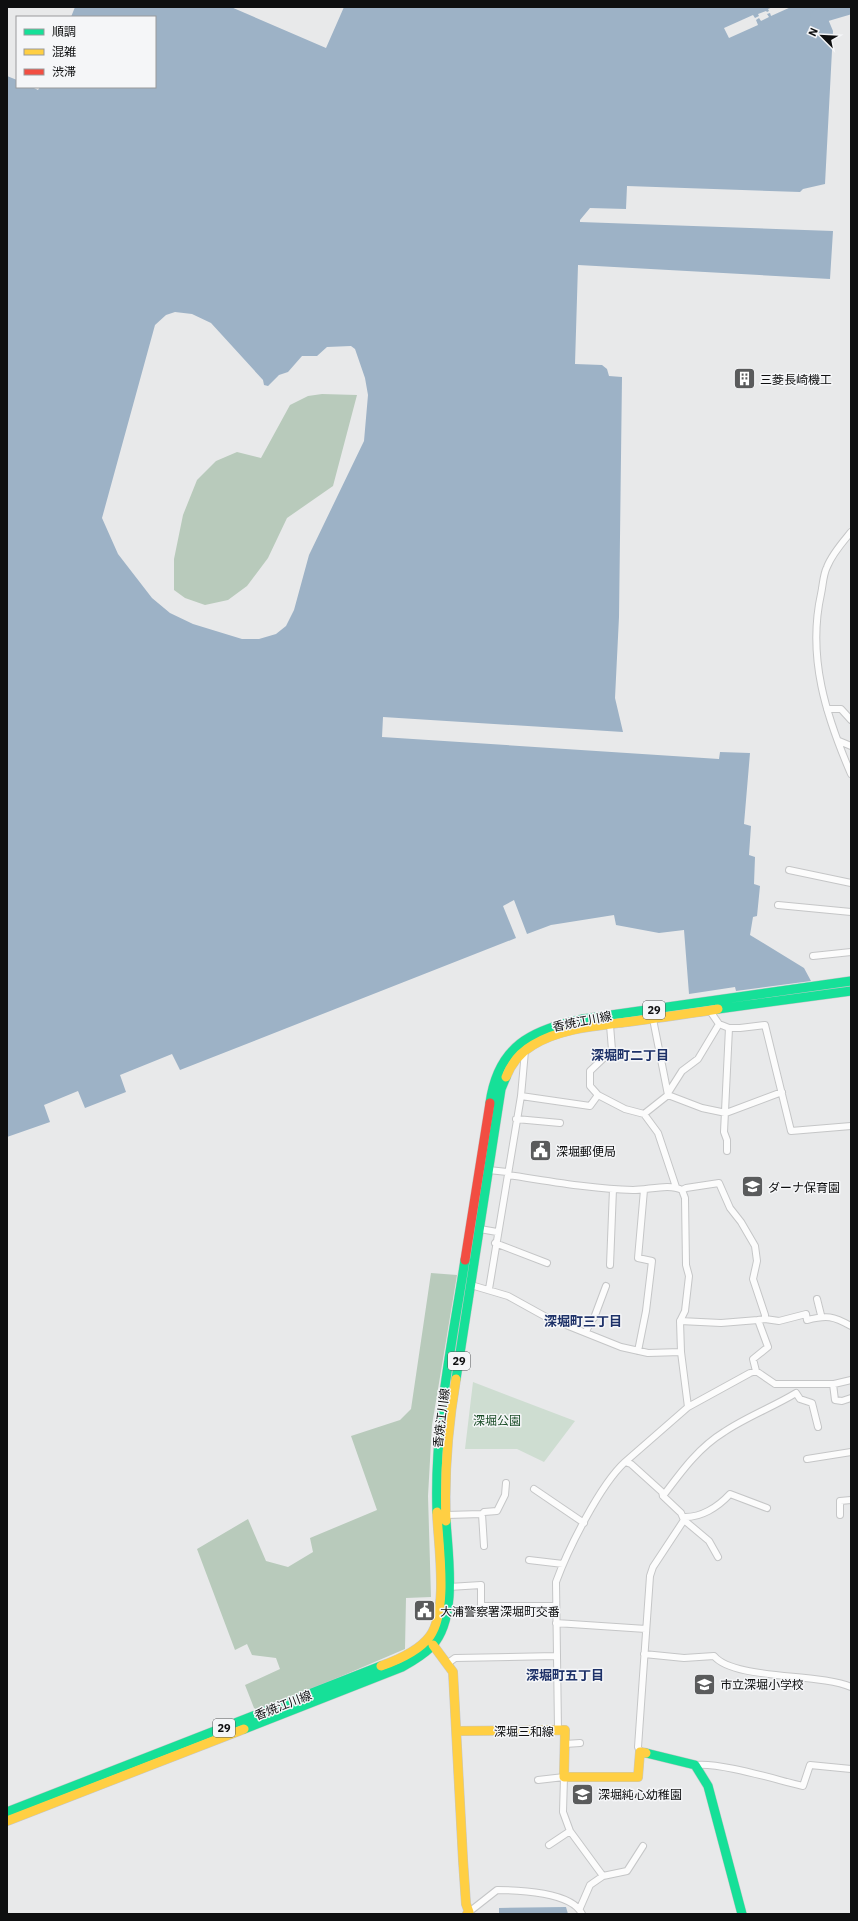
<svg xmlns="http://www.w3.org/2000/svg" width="858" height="1921" viewBox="0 0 858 1921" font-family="'IBM Plex Sans','Noto Sans JP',sans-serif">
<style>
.green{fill:#ceddd1}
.forest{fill:#b8cabb}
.water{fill:#9db2c6;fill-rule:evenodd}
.pier{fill:#e8e9ea}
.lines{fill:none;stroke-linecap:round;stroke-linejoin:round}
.river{stroke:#9db2c6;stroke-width:14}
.street-casing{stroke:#c5c6c7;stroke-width:8}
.fast-casing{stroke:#c5c6c7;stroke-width:10}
.slow-casing{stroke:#c5c6c7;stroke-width:10}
.jam-casing{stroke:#c5c6c7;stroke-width:10}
.street{stroke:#fcfcfc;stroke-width:6}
.fast{stroke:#16e098;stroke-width:9}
.slow{stroke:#ffcf43;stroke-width:9}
.jam{stroke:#f24e42;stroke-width:9}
.labels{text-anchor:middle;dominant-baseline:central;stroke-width:3;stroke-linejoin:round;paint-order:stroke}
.shield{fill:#f5f6f8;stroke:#535456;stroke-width:1}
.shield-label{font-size:11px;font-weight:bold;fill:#0e0f10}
.poi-label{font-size:12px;fill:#0e0f10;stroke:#f5f6f8;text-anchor:start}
.street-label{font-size:12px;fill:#0e0f10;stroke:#f5f6f8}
.park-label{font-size:12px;fill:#1b4d28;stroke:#f5f6f8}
.neighbourhood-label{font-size:13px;font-weight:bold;fill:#1d3168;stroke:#f5f6f8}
</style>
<rect width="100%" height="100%" fill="#e8e9ea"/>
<path class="green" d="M473 1382 575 1421 544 1462 517 1449H465Z"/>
<path class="forest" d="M322 394 357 395 333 486 287 518 268 558 247 586 228 600 205 605 185 598 174 590V559L183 515 197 480 216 461 237 452 261 458 290 405 308 396Z
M431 1273 457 1275 432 1425 428 1496 431 1597 406 1598 405 1649 260 1711 254 1708 245 1685 280 1669 276 1658 252 1655 247 1644 235 1650 197 1549 248 1519 266 1561 288 1567 313 1552 310 1538 377 1510 351 1436 400 1420 411 1409Z"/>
<path class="water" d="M75 7H231L326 48 344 7H823L833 31 825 184 803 189 800 192 627 186 626 209 590 208 580 220V222L833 231 830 279 578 265 575 364 602 365 607 369 609 376 622 377 619 617 615 698 623 732 383 717 382 737 719 759 720 752 750 753 744 824 751 826 749 855 755 857 754 884 760 886 757 916 753 917 750 935 804 968 811 981 736 991 735 987 689 994 684 930 659 933 616 925 614 915 551 925 527 934 514 900 503 906 516 938 180 1070 172 1054 120 1075 126 1092 85 1108 78 1091 44 1105 50 1122 7 1137V76L17 80V87H32L38 90 40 87H155V17H71ZM175 312 192 314 211 323 263 380 264 385 268 386 279 375 288 372 302 356H317L327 347 351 346 355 349 365 378 368 395 364 441 309 555 294 610 286 626 276 634 259 639H242L193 624 170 613 152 598 118 554 102 518 155 325 166 315Z
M566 1907 568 1914H499V1908Z"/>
<path class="pier" d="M773 7H791L771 16 770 13 767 14 769 17 761 21 759 18 756 20 758 25 729 38 724 28 753 15 755 18 759 16 758 14 766 11 767 12 769 11 768 9Z"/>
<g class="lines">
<path class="river" d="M817 17 851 7"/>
<defs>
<path id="street" d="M851 532C842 543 832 554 827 567 823 575 823 585 821 594 807 657 826 716 851 774
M827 709H841L851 720
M839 741 851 746
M789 870 851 883
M778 905 851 912
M813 956 851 952
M710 1011 719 1024 729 1028 724 1132 727 1140V1151
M653 1019 668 1095
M610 1025 612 1050 590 1071V1086L598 1095 625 1109 644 1114 658 1133 676 1187
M729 1028H740L765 1025 791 1131 851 1126
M668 1093 682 1071 698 1059 719 1024
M668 1095 702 1108 726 1113 782 1092
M521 1096 590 1106 598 1095
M644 1114 668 1095
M516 1119 560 1123
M489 1170 507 1172 508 1175C549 1181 591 1189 633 1190 648 1190 670 1183 682 1190L685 1198 686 1265 689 1276 685 1311 680 1321 681 1352 688 1407
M682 1190 686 1188 719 1183 730 1208 741 1222 755 1246 757 1261 753 1279 765 1315V1319L758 1320 768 1347 753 1359 756 1371 775 1384H834L851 1380
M480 1229 497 1232
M495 1243 547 1263
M610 1265 613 1189
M471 1285 508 1296 546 1317 621 1347 648 1353 681 1352
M489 1289 521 1096 525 1051
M817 1299 821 1315
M765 1319 779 1321 806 1314 807 1320C827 1315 833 1316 851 1326
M680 1321 721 1323 758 1320
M586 1332 591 1320 594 1318 606 1286
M638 1351 646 1311 652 1261 638 1258 644 1190
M833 1384 835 1400 842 1401 851 1398
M807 1459 851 1452
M625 1462 688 1407 750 1373 756 1371
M534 1489 584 1523
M663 1496C681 1472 698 1448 724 1432 746 1417 773 1407 796 1393L800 1399 812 1403 818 1427
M482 1514 484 1546
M446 1515 482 1514 484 1512 497 1511 505 1495 506 1483
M840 1515V1501L851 1500
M683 1517C701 1518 718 1507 730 1494L767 1508
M684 1520 709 1541 718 1557
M529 1560 563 1564
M449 1587 481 1585V1606H556
M556 1623 646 1629
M644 1654 684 1658 714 1656C734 1680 819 1673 851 1687
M447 1664 455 1658 557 1656
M558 1730 556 1582C568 1549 600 1485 625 1462L631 1464 662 1492 663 1496 681 1513 684 1520 653 1567 650 1576 638 1747 640 1752
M565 1744 580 1743
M695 1765C720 1762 777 1780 803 1786L810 1765 851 1769
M538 1780 564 1777 563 1812 570 1831 603 1876 590 1885 580 1908
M549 1845 570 1831
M603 1876 627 1871 643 1846
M469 1912 497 1890C518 1890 572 1892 582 1914"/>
<path id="fast" d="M718 1009 851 991
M490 1103C498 1046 531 1030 583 1019L851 981
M456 1379 501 1089 506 1077
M437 1512C434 1427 452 1344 465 1260
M244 1729 402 1667C413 1661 423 1655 432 1646 458 1618 448 1556 446 1521
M646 1753 695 1765 708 1786 742 1914
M7 1812 381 1666"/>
<path id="slow" d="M506 1077C511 1064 521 1052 533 1045 561 1028 596 1026 627 1022 657 1018 688 1014 718 1009
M446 1521C444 1473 448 1426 456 1379
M433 1645 453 1672 463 1860 466 1904 469 1912 467 1914
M381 1666C398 1660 419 1651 430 1636 449 1609 438 1544 437 1512
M457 1731 565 1730 564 1777H638L640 1752 646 1753
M7 1821 244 1729"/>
<path id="jam" d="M465 1260 490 1103"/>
</defs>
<use href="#street" class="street-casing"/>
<use href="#fast" class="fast-casing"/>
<use href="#slow" class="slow-casing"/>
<use href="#jam" class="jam-casing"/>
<use href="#street" class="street"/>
<use href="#fast" class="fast"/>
<use href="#slow" class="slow"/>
<use href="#jam" class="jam"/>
</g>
<defs>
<symbol id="building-square" viewBox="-11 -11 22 22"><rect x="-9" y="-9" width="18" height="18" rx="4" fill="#5a5b5c" stroke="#f5f6f8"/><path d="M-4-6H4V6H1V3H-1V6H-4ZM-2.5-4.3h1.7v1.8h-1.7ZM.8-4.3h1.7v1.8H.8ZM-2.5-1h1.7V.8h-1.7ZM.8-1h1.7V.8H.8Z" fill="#fff"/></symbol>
<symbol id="civic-square" viewBox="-11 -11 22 22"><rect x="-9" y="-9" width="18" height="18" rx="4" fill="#5a5b5c" stroke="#f5f6f8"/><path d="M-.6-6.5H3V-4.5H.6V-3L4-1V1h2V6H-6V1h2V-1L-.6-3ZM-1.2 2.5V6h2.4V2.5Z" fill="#fff"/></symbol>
<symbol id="school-square" viewBox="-11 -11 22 22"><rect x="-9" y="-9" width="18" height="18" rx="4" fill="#5a5b5c" stroke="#f5f6f8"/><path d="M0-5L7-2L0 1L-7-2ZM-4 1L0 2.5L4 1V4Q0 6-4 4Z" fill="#fff"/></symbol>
</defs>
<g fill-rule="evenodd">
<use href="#building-square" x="732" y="366" width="25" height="25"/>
<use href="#civic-square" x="528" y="1138" width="25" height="25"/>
<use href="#school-square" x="740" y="1174" width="25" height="25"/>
<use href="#civic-square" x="412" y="1598" width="25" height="25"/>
<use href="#school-square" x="692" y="1672" width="25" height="25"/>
<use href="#school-square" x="570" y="1782" width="25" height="25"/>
</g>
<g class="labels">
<g class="shield">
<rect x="643" y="1001" width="22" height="18" rx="3"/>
<rect x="448" y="1352" width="22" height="18" rx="3"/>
<rect x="213" y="1719" width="22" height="18" rx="3"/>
</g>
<g class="shield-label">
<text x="654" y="1010">29</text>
<text x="459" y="1361">29</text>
<text x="224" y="1728">29</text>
</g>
<g class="poi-label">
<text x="760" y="379">三菱長崎機工</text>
<text x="556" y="1151">深堀郵便局</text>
<text x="768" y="1187">ダーナ保育園</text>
<text x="440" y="1611">大浦警察署深堀町交番</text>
<text x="720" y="1684">市立深堀小学校</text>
<text x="598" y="1794">深堀純心幼稚園</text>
</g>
<g class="street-label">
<text transform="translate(582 1021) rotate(-11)">香焼江川線</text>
<text transform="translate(441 1418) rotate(-83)">香焼江川線</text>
<text transform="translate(283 1705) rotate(-21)">香焼江川線</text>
<text x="524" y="1731">深堀三和線</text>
</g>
<g class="park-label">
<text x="497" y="1420">深堀公園</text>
</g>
<g class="neighbourhood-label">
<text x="630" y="1055">深堀町二丁目</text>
<text x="583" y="1321">深堀町三丁目</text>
<text x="565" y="1675">深堀町五丁目</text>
</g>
</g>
<rect width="858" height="1921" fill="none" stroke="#0e0f10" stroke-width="16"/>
<rect x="16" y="16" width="140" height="72" fill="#f5f6f8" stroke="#999a9b"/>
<rect x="24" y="29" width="20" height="6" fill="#16e098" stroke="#999a9b"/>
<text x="52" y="36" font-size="12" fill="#0e0f10">順調</text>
<rect x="24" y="49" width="20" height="6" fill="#ffcf43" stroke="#999a9b"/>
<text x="52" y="56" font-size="12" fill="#0e0f10">混雑</text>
<rect x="24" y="69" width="20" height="6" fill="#f24e42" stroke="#999a9b"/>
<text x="52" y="76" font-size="12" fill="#0e0f10">渋滞</text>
<g transform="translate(822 36) rotate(294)" stroke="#f5f6f8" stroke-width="3" paint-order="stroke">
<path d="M0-3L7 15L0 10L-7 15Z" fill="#0e0f10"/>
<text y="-6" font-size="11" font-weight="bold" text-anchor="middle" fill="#0e0f10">N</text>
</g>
</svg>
